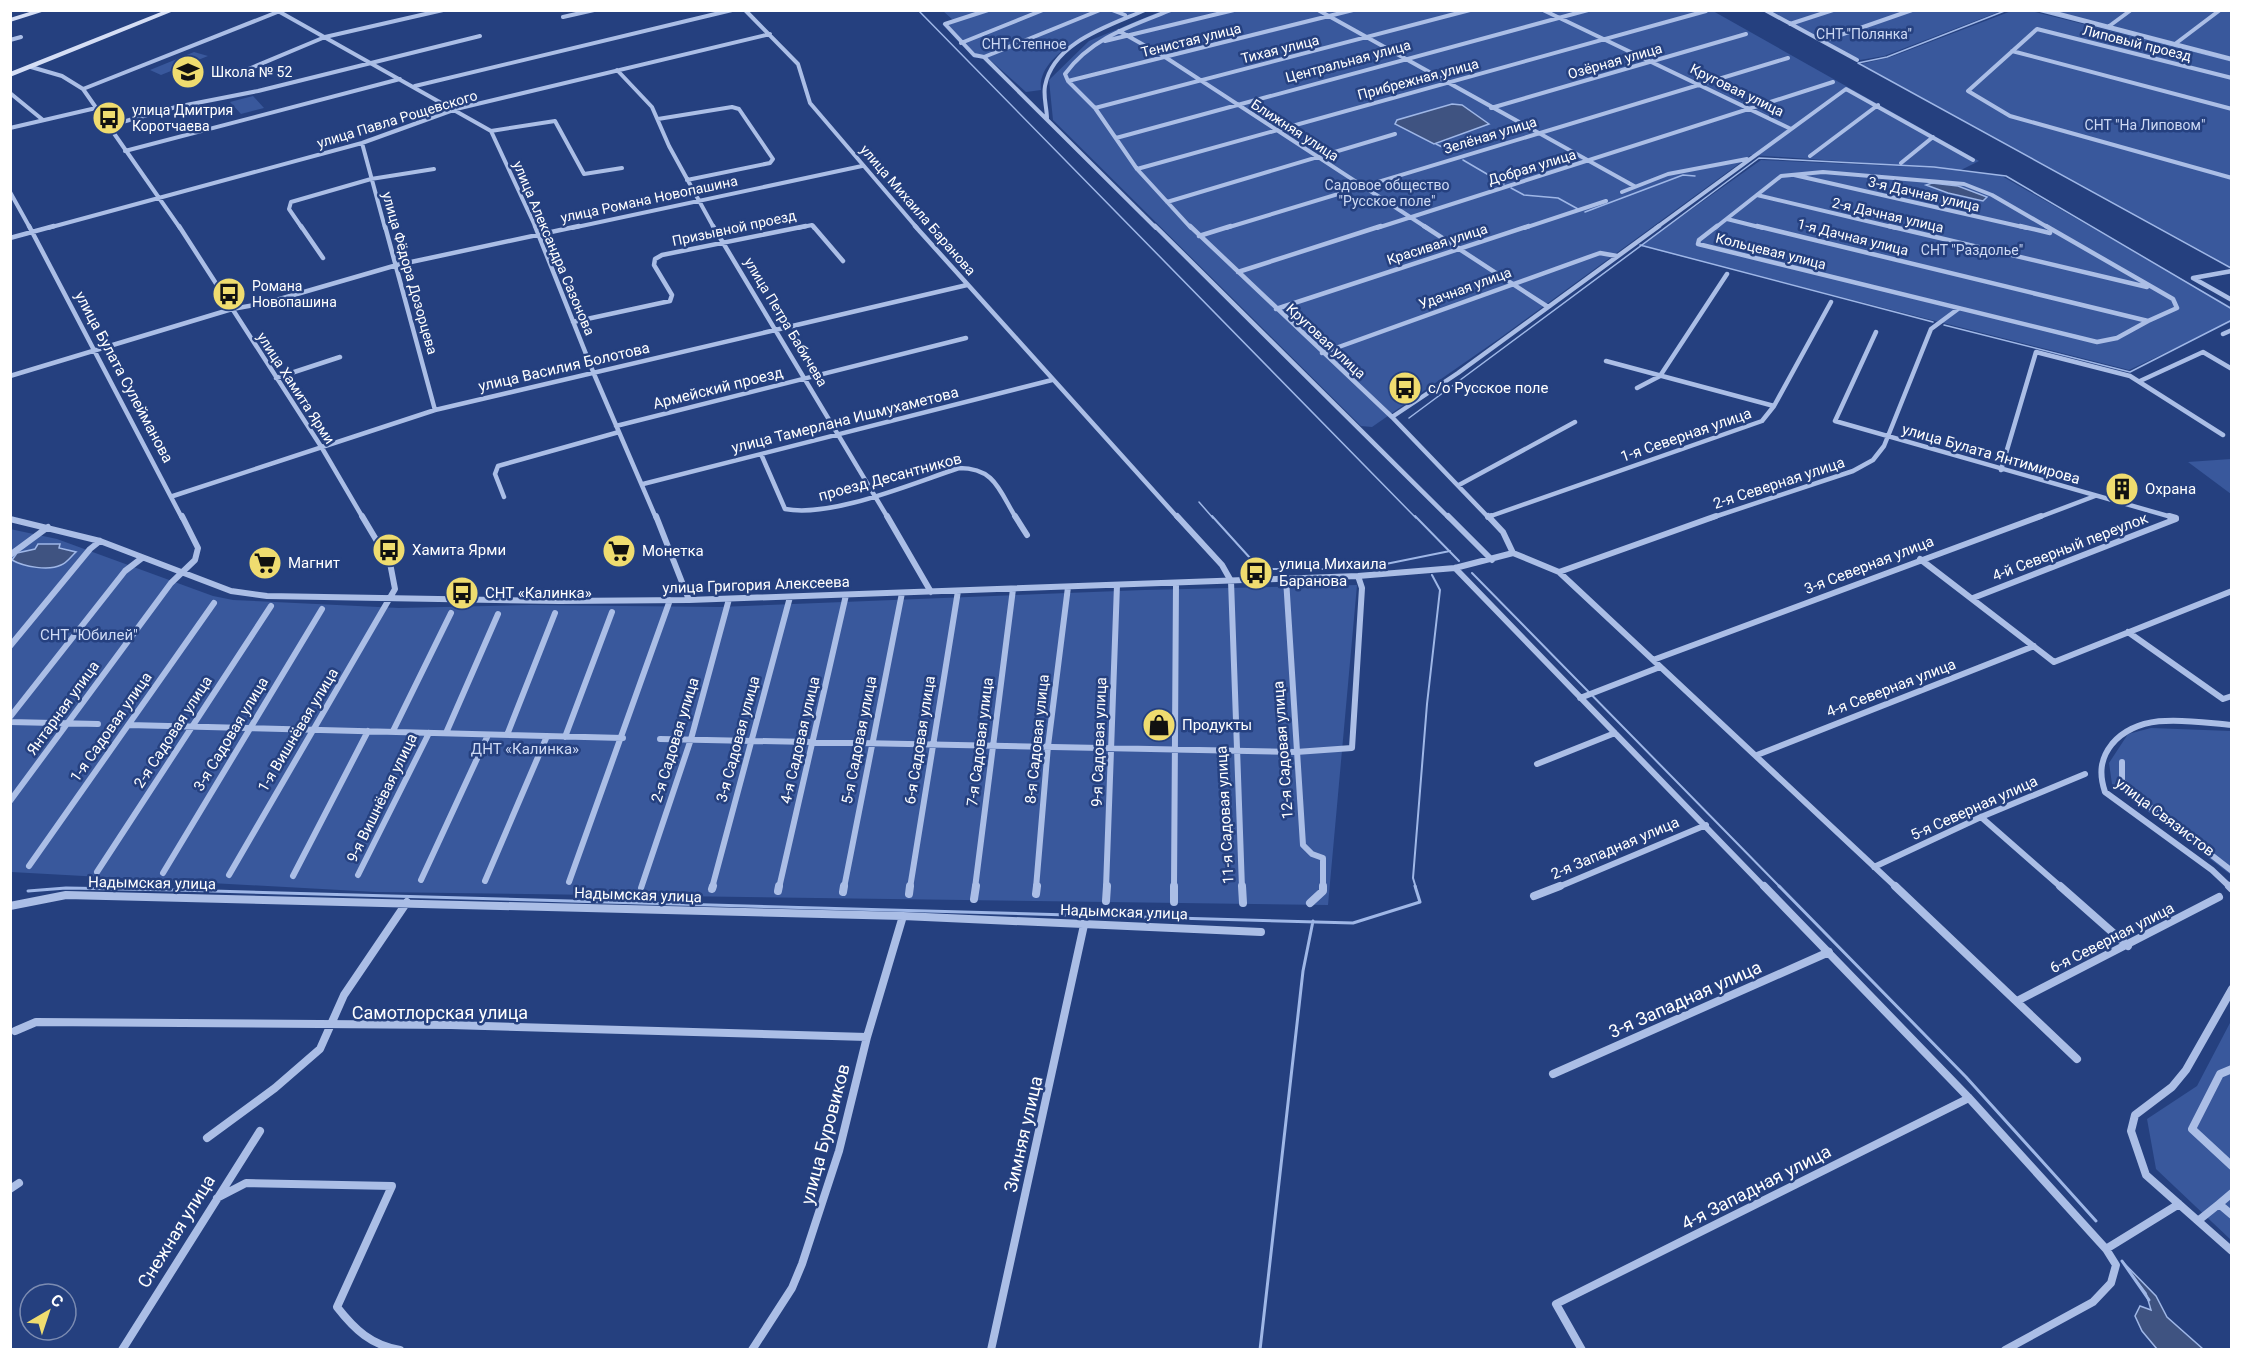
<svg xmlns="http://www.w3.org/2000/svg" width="2242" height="1360" viewBox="0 0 2242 1360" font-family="Roboto,sans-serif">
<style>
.green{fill:#39589c}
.water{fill:#3f5381;stroke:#9fb7e7;stroke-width:1.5}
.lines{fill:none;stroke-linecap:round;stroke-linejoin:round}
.stream-far2{stroke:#9fb7e7;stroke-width:1.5}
.stream-far1{stroke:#9fb7e7;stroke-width:2}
.stream{stroke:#9fb7e7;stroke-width:3}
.street-far3{stroke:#abbee6;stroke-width:4}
.street-far2{stroke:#abbee6;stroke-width:4.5}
.street-far1{stroke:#abbee6;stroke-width:6}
.street{stroke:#abbee6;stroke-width:8}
.secondary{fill:#d5def5;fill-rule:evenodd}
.labels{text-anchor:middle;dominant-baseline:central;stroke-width:5;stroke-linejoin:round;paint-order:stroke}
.far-park-label{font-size:14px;fill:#cedaf5;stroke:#25407f}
.far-street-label{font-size:14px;fill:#fff;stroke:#25407f}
.far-poi-label{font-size:14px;fill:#fff;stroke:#25407f;text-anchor:start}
.street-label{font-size:15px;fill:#fff;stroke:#25407f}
.poi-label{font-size:15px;fill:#fff;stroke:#25407f;text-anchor:start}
.park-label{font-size:15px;fill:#cedaf5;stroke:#25407f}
.near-street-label{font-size:18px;fill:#fff;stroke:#25407f}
</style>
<rect width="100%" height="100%" fill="#25407f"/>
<path class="green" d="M2014 10 2031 11 2231 61V268L1861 64 1891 57Z
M943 11H1141C1112 23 1036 50 1041 90L1026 92 988 58H974L942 24 953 20Z
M1161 11H1713L1979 161 1959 171 2000 175 2231 307V322L2129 370 1640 246 1761 160 1939 168 1751 155 1500 338 1372 427 1361 426 1053 120 1049 80 1089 41Z
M1769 11H2001L1884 56 1860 60Z
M2049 11H2231V57Z
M194 52 208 56 161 75 150 70Z
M253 96 264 108 241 114 230 102Z
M2231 459V494L2188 462Z
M10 529 57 539 213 596 233 600 399 608 530 605 719 607 1144 590 1357 585 1328 905 376 892 11 872Z
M2151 728 2231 731V875L2112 784 2109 763 2128 734Z
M2231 1021V1240L2156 1169 2147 1119 2197 1086Z"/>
<path class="water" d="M1452 104 1462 105 1489 124 1434 144 1395 124 1397 120Z
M1932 183 1958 186 1987 197 1983 201 1948 193 1926 185Z
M38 544H60L59 548 76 552C71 556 68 562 61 565 49 571 24 567 12 560L17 553 35 549Z
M2122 1261 2156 1296 2167 1317 2203 1349H2157L2142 1331 2135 1316 2140 1306 2151 1310 2146 1293Z"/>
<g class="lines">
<path class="stream-far2" d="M918 10 1416 518
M2035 10 2232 61
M1858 63 2231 268
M1858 63 1887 57 2007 10
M1436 144 1442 147
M1463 160 1504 184
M1511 188 1524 195 1558 198 1578 209
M1585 212 1683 175 1695 176
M1640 245 1933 322
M1944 325 2130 372 2232 320
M1409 418 1759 158 1934 167 2006 176 2232 309
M1199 502 1213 518"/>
<path class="stream-far1" d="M1212 516 1260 569H1361L1450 551
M1415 516 1459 561
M1472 573 1781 888
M1416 888 1413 878 1427 704 1440 590 1432 575"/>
<path class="stream" d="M1779 886 1966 1077 2096 1221
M28 891 66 888 177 890 1353 923 1420 902 1415 886
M2122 1261 2149 1300
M1260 1350 1303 971 1313 921"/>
<path class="street-far3" d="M745 10 798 64 810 103 917 228
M988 10 945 24 974 55 984 57 1156 228
M1112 10 1125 15
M1171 10C1131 26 1091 38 1065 74L1068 81 1095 108 1137 169 1191 228
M1318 10 1634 186
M1543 10 1791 129
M1765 10 1857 60
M2044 10 2232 59
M278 11 491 131 536 228
M563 17 594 10
M1790 24 1833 10
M2108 27 2131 10
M1119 31 1165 57 1427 228
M10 40 21 37
M1105 41 1234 10
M1823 41 1912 10
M961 43 1043 10
M2175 44 2220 10
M2012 51 2232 109
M984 57 1100 10
M31 67 62 76 83 89 180 228
M617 70 652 107 669 146 714 228
M239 73 325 37 443 10
M2232 78 2037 29 1968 91 2010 116 2232 178
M1068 81 1353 10
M415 86 732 10
M83 89 280 11
M10 93 43 120
M1095 108 1470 10
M1491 108 1746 34
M658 119 732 107 739 109 773 159 770 163 687 180
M1047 119C1047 108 1043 97 1045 86 1053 42 1109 26 1145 10
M108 126 176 107 258 91 480 36
M10 128 96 108
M491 131 555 121 584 174 622 168
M1116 138 1588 10
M362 143 385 228
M125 151 400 79
M1810 156 1878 105
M1901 163 1933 137
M1137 169 1706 11
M1794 175 2027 228
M10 192 30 228
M1622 192 1668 174 1747 159
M1757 195 1896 228
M1167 202 1395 134
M1727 219 1763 228
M48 228 362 143 456 109 770 34
M302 228 289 209 291 202 371 179 434 169
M572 228 862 166
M798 228 812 225 814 228
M1226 228 1788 58
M1377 228 1833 82
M1524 228 1606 201
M1656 228 1846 89 1973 160
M1715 228 1781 176 1823 172 1964 184 1992 195 2049 228"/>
<path class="street-far2" d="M29 226 182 518
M179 226 322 448 363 518
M301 226 323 258
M385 226 435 410
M535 226 594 374 656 518
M713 226 888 518
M813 226 843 261
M915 226 1178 518
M1155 226 1449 518
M1190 226 1392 417 1489 518
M1424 226 1548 307
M1717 226 1699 240 1698 244 2097 342 2117 338 2148 321
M1757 226 2148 321
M1889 226 2147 287
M2020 226 2050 233
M2046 226 2173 299 2177 308 2148 321
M1199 236 1231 226
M10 238 54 226
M2232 271 2193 278 2232 300
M1238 272 1381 226
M1276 309 1529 226
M573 322 670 301 672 295 654 265 655 259 662 255 806 226
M1876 332 1835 421 2175 518
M2223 334 2232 330
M1322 353 1600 253 1617 256
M1606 361 1774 406
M10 376 232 309 266 303 397 265 579 226
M276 378 340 357
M2140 381 2203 352 2232 369
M1637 388 1660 376 1727 274
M1392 417 1458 373 1659 226
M616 426 966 338
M761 454 785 509C832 518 913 483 959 468 995 468 999 490 1016 518
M2001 470 2036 352 2130 376 2223 435
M643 484 1052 380
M1459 485 1575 422
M173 496 435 410 967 285
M504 497 495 474 498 466 619 432
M1488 517 1762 421 1774 406 1831 302
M1711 518 1853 471 1873 460 1884 446 1931 329 1958 309
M2037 518 2095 496"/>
<path class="street-far1" d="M656 516 689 600
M887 516 931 592
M1015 516 1027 535
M1177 516 1222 565 1231 581 1242 888
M1448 516 1492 560
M1488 516 1503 532 1513 553
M2169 516 2176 518
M1488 517 1491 516
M10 519 100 541 231 591 267 596 559 601 689 600 1358 576 1455 568 1513 553
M1513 553 1559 572 1897 888
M10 555 48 527
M1920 559 2054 662 2232 591
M1455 568 1765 888
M1559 572 1716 516
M1286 579 1303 845 1312 854 1323 858V888
M1973 598 2176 519
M2128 632 2223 699 2232 696
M10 646 90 549 100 541
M1653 660 2041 516
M1580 698 1660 667
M10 717 125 571 142 558
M10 722 98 724
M129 725 623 738
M393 731 451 613
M446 733 498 614
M507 735 555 613
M565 737 612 612
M660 739 1296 752 1352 748 1362 588 1358 576
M1757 755 2034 646
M2122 762V781L2146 804 2232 871
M1537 764 1615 733
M10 801 171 583 195 560 198 548 182 516
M1981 817 2062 888
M29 866 214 603
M1874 867 1981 817 2085 774
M97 872 271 606
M163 873 322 609
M229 875 395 589 390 563 362 516
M358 875 429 733
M293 876 368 731
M421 880 488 735
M485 881 547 736
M569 882 670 600
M641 888 691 739 729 599
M712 888 790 597
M779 888 846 595
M844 888 902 593
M910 888 958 591
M975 888 1013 589
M1036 888 1048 746 1068 587
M1106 888 1117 585
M1174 888 1176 583
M1556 888 1706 825
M2231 888 2212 870 2105 792C2099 774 2100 759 2112 744 2141 710 2193 722 2232 725"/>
<path class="street" d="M1242 886 1243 903
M1764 886 1969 1098 2106 1249 2116 1265 2111 1283 2093 1302 2005 1350
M1895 886 2077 1059
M2060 886 2128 946
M2229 886 2232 889
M712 889 713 886
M778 891 779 886
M843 892 844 886
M909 894 910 886
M1036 894 1037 886
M1534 896 1560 886
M974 899 976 886
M1106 901 1107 886
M1174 902V886
M1310 903 1323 891V886
M10 906 66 895 903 916 1261 932
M2232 989 2186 1070 2172 1087 2135 1115 2131 1131 2146 1175 2232 1251
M2017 1001 2219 897
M15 1031 36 1022 451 1025 867 1037
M2232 1069 2220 1074 2192 1129 2232 1166
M1553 1074 1829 952
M207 1138 275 1088 320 1049 344 995 407 902
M10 1189 19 1183
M217 1198 246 1183 392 1186 337 1307C355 1330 371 1345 400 1350
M2219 1204 2232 1193
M2199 1220 2219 1204 2232 1215
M2106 1249 2179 1204
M122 1350 260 1131
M752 1350 792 1288 802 1264 839 1151 867 1037 903 916
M991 1350 1084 925
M1582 1350 1556 1304 1969 1098"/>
<path class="secondary" d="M36 10H48L10 22V18Z
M166 10H176L10 77V72Z"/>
</g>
<defs>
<symbol id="school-disc" viewBox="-11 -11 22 22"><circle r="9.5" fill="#efdc6f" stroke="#25407f"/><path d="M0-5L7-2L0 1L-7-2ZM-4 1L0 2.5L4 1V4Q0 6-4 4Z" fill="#111"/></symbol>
<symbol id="bus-disc" viewBox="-11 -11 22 22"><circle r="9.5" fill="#efdc6f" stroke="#25407f"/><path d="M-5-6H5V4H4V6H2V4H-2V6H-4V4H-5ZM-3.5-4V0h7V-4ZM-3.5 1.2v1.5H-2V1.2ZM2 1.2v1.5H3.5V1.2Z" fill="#111"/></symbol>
<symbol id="building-disc" viewBox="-11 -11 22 22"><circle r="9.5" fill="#efdc6f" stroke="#25407f"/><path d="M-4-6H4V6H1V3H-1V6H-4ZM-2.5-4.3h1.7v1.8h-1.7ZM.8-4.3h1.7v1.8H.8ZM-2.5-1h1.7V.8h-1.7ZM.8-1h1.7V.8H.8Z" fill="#111"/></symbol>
<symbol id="supermarket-disc" viewBox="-11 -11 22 22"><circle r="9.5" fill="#efdc6f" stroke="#25407f"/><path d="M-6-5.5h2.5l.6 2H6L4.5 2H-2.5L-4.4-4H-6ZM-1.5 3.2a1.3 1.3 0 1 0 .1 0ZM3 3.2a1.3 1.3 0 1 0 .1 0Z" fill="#111"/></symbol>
<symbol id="shop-disc" viewBox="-11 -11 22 22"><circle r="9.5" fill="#efdc6f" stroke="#25407f"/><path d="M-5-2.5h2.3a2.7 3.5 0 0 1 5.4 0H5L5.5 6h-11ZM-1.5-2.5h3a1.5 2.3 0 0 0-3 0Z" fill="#111"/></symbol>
</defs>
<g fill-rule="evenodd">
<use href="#school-disc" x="169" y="53" width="38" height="38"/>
<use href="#bus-disc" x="90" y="99" width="38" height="38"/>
<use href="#bus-disc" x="210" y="275" width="38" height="38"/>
<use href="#bus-disc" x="1386" y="369" width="38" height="38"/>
<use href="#building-disc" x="2103" y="470" width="38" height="38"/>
<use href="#bus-disc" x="370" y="531" width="38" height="38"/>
<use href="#supermarket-disc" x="600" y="532" width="38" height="38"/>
<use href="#supermarket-disc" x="246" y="544" width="38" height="38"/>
<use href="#bus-disc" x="1237" y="554" width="38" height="38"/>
<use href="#bus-disc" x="443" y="574" width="38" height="38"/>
<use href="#shop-disc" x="1140" y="706" width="38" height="38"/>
</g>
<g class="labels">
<g class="far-park-label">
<text x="1864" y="34">СНТ "Полянка"</text>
<text x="1024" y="44">СНТ Степное</text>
<text x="2145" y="125">СНТ "На Липовом"</text>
<text x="1387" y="185">Садовое общество<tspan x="1387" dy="16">"Русское поле"</tspan></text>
<text x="1972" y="250">СНТ "Раздолье"</text>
</g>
<g class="far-street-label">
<text transform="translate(1191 40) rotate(-14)">Тенистая улица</text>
<text transform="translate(2137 43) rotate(14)">Липовый проезд</text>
<text transform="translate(1280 49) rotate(-14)">Тихая улица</text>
<text transform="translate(1348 61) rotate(-15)">Центральная улица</text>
<text transform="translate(1615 61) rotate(-16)">Озёрная улица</text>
<text transform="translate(1418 79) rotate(-15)">Прибрежная улица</text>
<text transform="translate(1737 90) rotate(26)">Круговая улица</text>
<text transform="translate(397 119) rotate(-17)">улица Павла Рощевского</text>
<text transform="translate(1295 130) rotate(33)">Ближняя улица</text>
<text transform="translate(1490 135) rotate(-17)">Зелёная улица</text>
<text transform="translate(1532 167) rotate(-17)">Добрая улица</text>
<text transform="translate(1924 194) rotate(13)">3-я Дачная улица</text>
<text transform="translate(649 199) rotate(-12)">улица Романа Новопашина</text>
<text transform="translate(918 210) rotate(49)">улица Михаила Баранова</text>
<text transform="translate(1888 215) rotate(13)">2-я Дачная улица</text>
<text transform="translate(734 228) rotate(-12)">Призывной проезд</text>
<text transform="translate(1853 237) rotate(14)">1-я Дачная улица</text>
<text transform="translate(1437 244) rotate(-18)">Красивая улица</text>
<text transform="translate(554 248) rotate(67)">улица Александра Сазонова</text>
<text transform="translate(1771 251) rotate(14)">Кольцевая улица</text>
<text transform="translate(410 273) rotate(74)">улица Фёдора Дозорцева</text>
<text transform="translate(1465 288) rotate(-20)">Удачная улица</text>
<text transform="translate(786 322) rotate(59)">улица Петра Бабичева</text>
<text transform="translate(1326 341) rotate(43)">Круговая улица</text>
<text transform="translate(296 388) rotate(57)">улица Хамита Ярми</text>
</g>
<g class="far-poi-label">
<text x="211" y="72">Школа № 52</text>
<text x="132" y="110">улица Дмитрия<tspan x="132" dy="16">Коротчаева</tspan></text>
<text x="252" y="286">Романа<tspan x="252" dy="16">Новопашина</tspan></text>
</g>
<g class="street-label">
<text transform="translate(564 367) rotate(-13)">улица Василия Болотова</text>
<text transform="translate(124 377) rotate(62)">улица Булата Сулейманова</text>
<text transform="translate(718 388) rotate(-14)">Армейский проезд</text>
<text transform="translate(845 420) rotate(-14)">улица Тамерлана Ишмухаметова</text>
<text transform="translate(1686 435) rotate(-19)">1-я Северная улица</text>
<text transform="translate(1991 454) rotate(16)">улица Булата Янтимирова</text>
<text transform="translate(890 477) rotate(-15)">проезд Десантников</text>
<text transform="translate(1779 483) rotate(-18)">2-я Северная улица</text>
<text transform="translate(2070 547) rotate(-21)">4-й Северный переулок</text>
<text transform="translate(1869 565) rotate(-21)">3-я Северная улица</text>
<text transform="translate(756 585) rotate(-2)">улица Григория Алексеева</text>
<text transform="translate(1891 688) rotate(-21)">4-я Северная улица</text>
<text transform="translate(63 708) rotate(-54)">Янтарная улица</text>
<text transform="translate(111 727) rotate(-55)">1-я Садовая улица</text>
<text transform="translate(298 730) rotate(-59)">1-я Вишнёвая улица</text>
<text transform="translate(173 732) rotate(-57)">2-я Садовая улица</text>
<text transform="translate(231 734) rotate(-59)">3-я Садовая улица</text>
<text transform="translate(738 739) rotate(-75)">3-я Садовая улица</text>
<text transform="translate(1037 739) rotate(-84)">8-я Садовая улица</text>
<text transform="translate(675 740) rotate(-73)">2-я Садовая улица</text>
<text transform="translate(800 740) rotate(-77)">4-я Садовая улица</text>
<text transform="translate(859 740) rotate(-79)">5-я Садовая улица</text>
<text transform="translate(920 740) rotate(-81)">6-я Садовая улица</text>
<text transform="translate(980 742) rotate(-83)">7-я Садовая улица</text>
<text transform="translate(1099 742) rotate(-88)">9-я Садовая улица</text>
<text transform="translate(1283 750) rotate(-94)">12-я Садовая улица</text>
<text transform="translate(382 798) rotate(-64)">9-я Вишнёвая улица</text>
<text transform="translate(1974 808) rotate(-24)">5-я Северная улица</text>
<text transform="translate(1225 815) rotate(-93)">11-я Садовая улица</text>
<text transform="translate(2165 817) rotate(37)">улица Связистов</text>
<text transform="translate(1615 848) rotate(-23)">2-я Западная улица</text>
<text transform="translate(152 883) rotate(1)">Надымская улица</text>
<text transform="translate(638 895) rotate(2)">Надымская улица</text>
<text transform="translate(1124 912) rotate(2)">Надымская улица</text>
<text transform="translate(2112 938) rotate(-27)">6-я Северная улица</text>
</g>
<g class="poi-label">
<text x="1428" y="388">с/о Русское поле</text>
<text x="2145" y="489">Охрана</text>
<text x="412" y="550">Хамита Ярми</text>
<text x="642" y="551">Монетка</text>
<text x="288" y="563">Магнит</text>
<text x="1279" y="564">улица Михаила<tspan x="1279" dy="17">Баранова</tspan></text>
<text x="485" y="593">СНТ «Калинка»</text>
<text x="1182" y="725">Продукты</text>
</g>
<g class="park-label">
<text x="89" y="635">СНТ "Юбилей"</text>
<text x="525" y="749">ДНТ «Калинка»</text>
</g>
<g class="near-street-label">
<text transform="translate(1685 999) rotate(-24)">3-я Западная улица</text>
<text x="440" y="1012">Самотлорская улица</text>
<text transform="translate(825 1134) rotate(-75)">улица Буровиков</text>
<text transform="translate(1023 1134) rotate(-77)">Зимняя улица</text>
<text transform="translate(1756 1187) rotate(-27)">4-я Западная улица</text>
<text transform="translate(176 1231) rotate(-58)">Снежная улица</text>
</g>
</g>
<rect width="2242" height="1360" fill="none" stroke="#ffffff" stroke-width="24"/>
<g transform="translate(48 1312) rotate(39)"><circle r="28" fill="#25407f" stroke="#7c8cb2" stroke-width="1.5"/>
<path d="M0-4.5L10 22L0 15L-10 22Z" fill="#efdc6f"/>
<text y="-9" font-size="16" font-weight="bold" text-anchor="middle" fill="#ffffff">С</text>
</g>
</svg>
